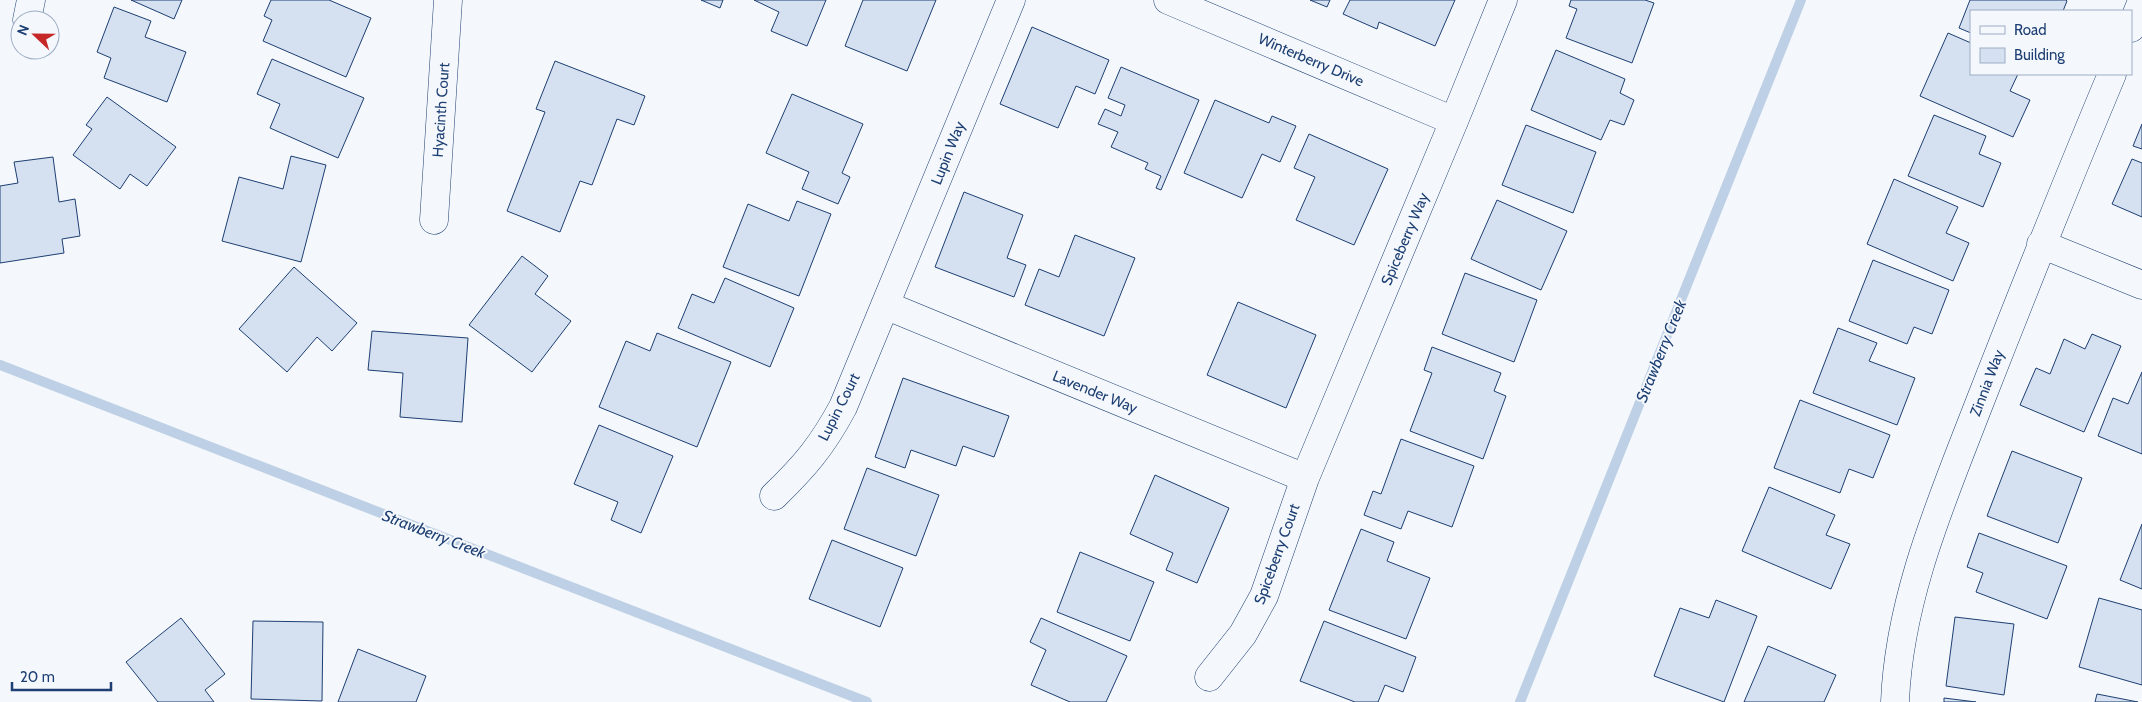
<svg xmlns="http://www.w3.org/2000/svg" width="2142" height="702" viewBox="0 0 2142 702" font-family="Cabin,sans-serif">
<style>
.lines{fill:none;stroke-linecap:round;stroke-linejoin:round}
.stream{stroke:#bed0e5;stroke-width:10}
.building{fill:#d5e0f0;stroke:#1d3f73}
.minor-casing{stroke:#1d3f73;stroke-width:29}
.minor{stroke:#f4f7fb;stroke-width:28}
.labels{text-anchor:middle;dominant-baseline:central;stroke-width:4;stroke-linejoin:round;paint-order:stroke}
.street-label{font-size:15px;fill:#1d3f73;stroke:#f4f7fb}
.water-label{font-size:16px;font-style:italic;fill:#1d3f73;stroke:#f4f7fb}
</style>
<rect width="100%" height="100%" fill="#f4f7fb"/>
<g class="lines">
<path class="stream" d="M0 365 867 702
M1520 702 1801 0"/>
</g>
<path class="building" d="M131 0H182L174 19Z
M271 0H329L371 18 346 77 263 41 272 20 264 16Z
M701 0H723L720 8Z
M754 0H826L807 46 771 31 779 12Z
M863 0H936L907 71 845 46Z
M1310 0H1330L1327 7Z
M1350 0H1455L1435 46 1379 22 1377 29 1343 14Z
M1571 0H1645L1654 3 1632 63 1566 38 1577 9 1569 6Z
M1970 0H2066L2067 1 2063 11H1971V33L1959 28Z
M114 7 151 21 145 37 186 52 167 102 104 78 111 58 97 52Z
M1032 27 1109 60 1095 94 1076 86 1058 128 1000 104Z
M1948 33 1971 43V74H2018L2010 91 2030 100 2013 137 1920 96Z
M1556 50 1625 79 1620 93 1634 100 1624 125 1610 120 1601 140 1531 110Z
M272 59 364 98 338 158 270 128 280 104 257 94Z
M555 61 645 96 634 125 617 119 592 185 580 181 560 232 507 211 545 112 536 109Z
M1121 67 1199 100 1161 190 1156 188 1161 176 1145 169 1148 163 1111 147 1118 132 1098 124 1105 109 1121 116 1125 105 1108 98Z
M792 94 863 124 842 173 850 177 838 204 802 189 809 172 766 153Z
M107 97 176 147 147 186 130 174 120 189 73 155 92 129 86 125Z
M1215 100 1269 123 1272 116 1296 126 1280 162 1262 154 1242 198 1184 173Z
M1934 115 1986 136 1979 154 2001 163 1983 207 1908 176Z
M2142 124V149L2133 146Z
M1526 125 1596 152 1573 213 1502 185Z
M1309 134 1388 169 1354 245 1296 220 1315 177 1294 168Z
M291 156 326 165 301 262 222 241 239 177 283 189Z
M53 157 59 202 75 199 80 236 62 239 64 253 0 263V186L18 183 14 162Z
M2132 159 2142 163V217L2112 204Z
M1894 179 1958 207 1946 233 1969 243 1953 281 1867 244Z
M964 192 1023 215 1007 258 1026 265 1014 297 935 267Z
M1497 200 1567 231 1541 290 1471 259Z
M797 201 831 214 799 296 723 267 748 204 789 221Z
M1075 235 1135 258 1104 336 1025 305 1039 269 1059 277Z
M522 256 548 276 535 294 571 321 532 372 469 325Z
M1873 260 1949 290 1932 334 1914 327 1907 344 1849 321Z
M294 267 357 323 332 351 317 337 287 372 239 329Z
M1465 273 1537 300 1514 362 1442 334Z
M725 278 794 308 770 367 678 328 692 294 714 303Z
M1238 302 1316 335 1286 408 1207 375Z
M1838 328 1877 343 1869 361 1915 378 1897 425 1813 393Z
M372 331 468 338 462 422 400 417 403 373 368 370Z
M657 333 731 362 697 447 599 407 626 341 650 351Z
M2092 334 2121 346 2084 432 2020 405 2036 368 2050 374 2064 339 2085 349Z
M1432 347 1501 373 1494 391 1506 396 1483 459 1410 431 1432 373 1424 370Z
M2142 372V454L2098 436 2113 398 2128 404Z
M903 378 1009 416 994 457 963 446 956 466 911 450 905 468 875 457Z
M1800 400 1890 435 1873 478 1849 469 1840 493 1774 468Z
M599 425 673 456 641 533 611 520 618 502 574 484Z
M1401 439 1474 466 1452 527 1408 511 1401 529 1364 515 1373 491 1381 494Z
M2012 451 2082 478 2058 543 1987 516Z
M867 468 939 495 916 556 844 529Z
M1155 475 1229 508 1197 583 1166 570 1173 553 1130 534Z
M1769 487 1835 515 1826 535 1850 544 1831 589 1742 551Z
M2142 524V589L2120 580Z
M1361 529 1394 542 1387 561 1430 578 1406 639 1329 610Z
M1979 533 2067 566 2047 619 1976 592 1983 573 1967 567Z
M832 540 903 568 880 627 809 599Z
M1080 552 1154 582 1130 641 1057 612Z
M2099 598 2142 610V685L2079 667Z
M1716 600 1757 616 1724 702 1654 676 1680 608 1709 618Z
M1955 617 2014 624 2004 695 1946 686Z
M181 618 225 674 205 690 214 702H158L126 662Z
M1041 618 1127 656 1106 702H1070L1031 685 1046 650 1030 642Z
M253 621 323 622 322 701 251 699Z
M1324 621 1416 657 1403 692 1385 685 1378 702H1355L1300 681Z
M1768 646 1836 675 1824 702H1744Z
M358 649 426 676 416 702H338Z
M2097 694 2138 702H2095Z
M1944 698 1976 702H1944Z"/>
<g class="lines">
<defs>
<path id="minor" d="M1168 0 1454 121
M27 20 31 0
M2131 28 2142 1
M434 220 448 0
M2041 244 2142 285
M885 305 1305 478
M774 496C805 466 822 446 843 407L1011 0
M1209 677 1243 634 1264 596 1305 478 1454 121 1503 0
M1895 702C1899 598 1942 500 1979 404 2022 294 2066 184 2112 74"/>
</defs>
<use href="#minor" class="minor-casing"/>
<use href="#minor" class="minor"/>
</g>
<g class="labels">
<g class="street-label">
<text transform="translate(1311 60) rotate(23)">Winterberry Drive</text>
<text transform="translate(441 110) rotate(-86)">Hyacinth Court</text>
<text transform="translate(948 153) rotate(-68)">Lupin Way</text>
<text transform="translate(1405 239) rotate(-67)">Spiceberry Way</text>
<text transform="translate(1987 383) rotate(-69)">Zinnia Way</text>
<text transform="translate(1095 392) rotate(22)">Lavender Way</text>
<text transform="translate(839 407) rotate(-63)">Lupin Court</text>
<text transform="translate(1277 554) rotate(-70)">Spiceberry Court</text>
</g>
<g class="water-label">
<text transform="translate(1661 351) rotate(-68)">Strawberry Creek</text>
<text transform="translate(434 534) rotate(21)">Strawberry Creek</text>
</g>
</g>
<rect x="1970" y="10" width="162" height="65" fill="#f4f7fb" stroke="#9eadc5"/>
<rect x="1980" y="26" width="25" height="8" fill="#f4f7fb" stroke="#9eadc5"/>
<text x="2014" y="35" font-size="15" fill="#1d3f73">Road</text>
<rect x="1980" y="48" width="25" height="15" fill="#d5e0f0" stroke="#9eadc5"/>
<text x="2014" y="60" font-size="15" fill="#1d3f73">Building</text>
<g transform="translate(35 35) rotate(292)"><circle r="24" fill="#f4f7fb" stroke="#9eadc5"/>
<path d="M0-4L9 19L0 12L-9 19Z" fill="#c62828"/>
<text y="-8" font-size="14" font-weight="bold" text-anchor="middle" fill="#1d3f73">N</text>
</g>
<path d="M12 682v8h99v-8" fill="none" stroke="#1d3f73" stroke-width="2.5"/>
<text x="20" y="682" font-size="15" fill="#1d3f73" stroke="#f4f7fb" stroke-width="4" paint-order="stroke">20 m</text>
</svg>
